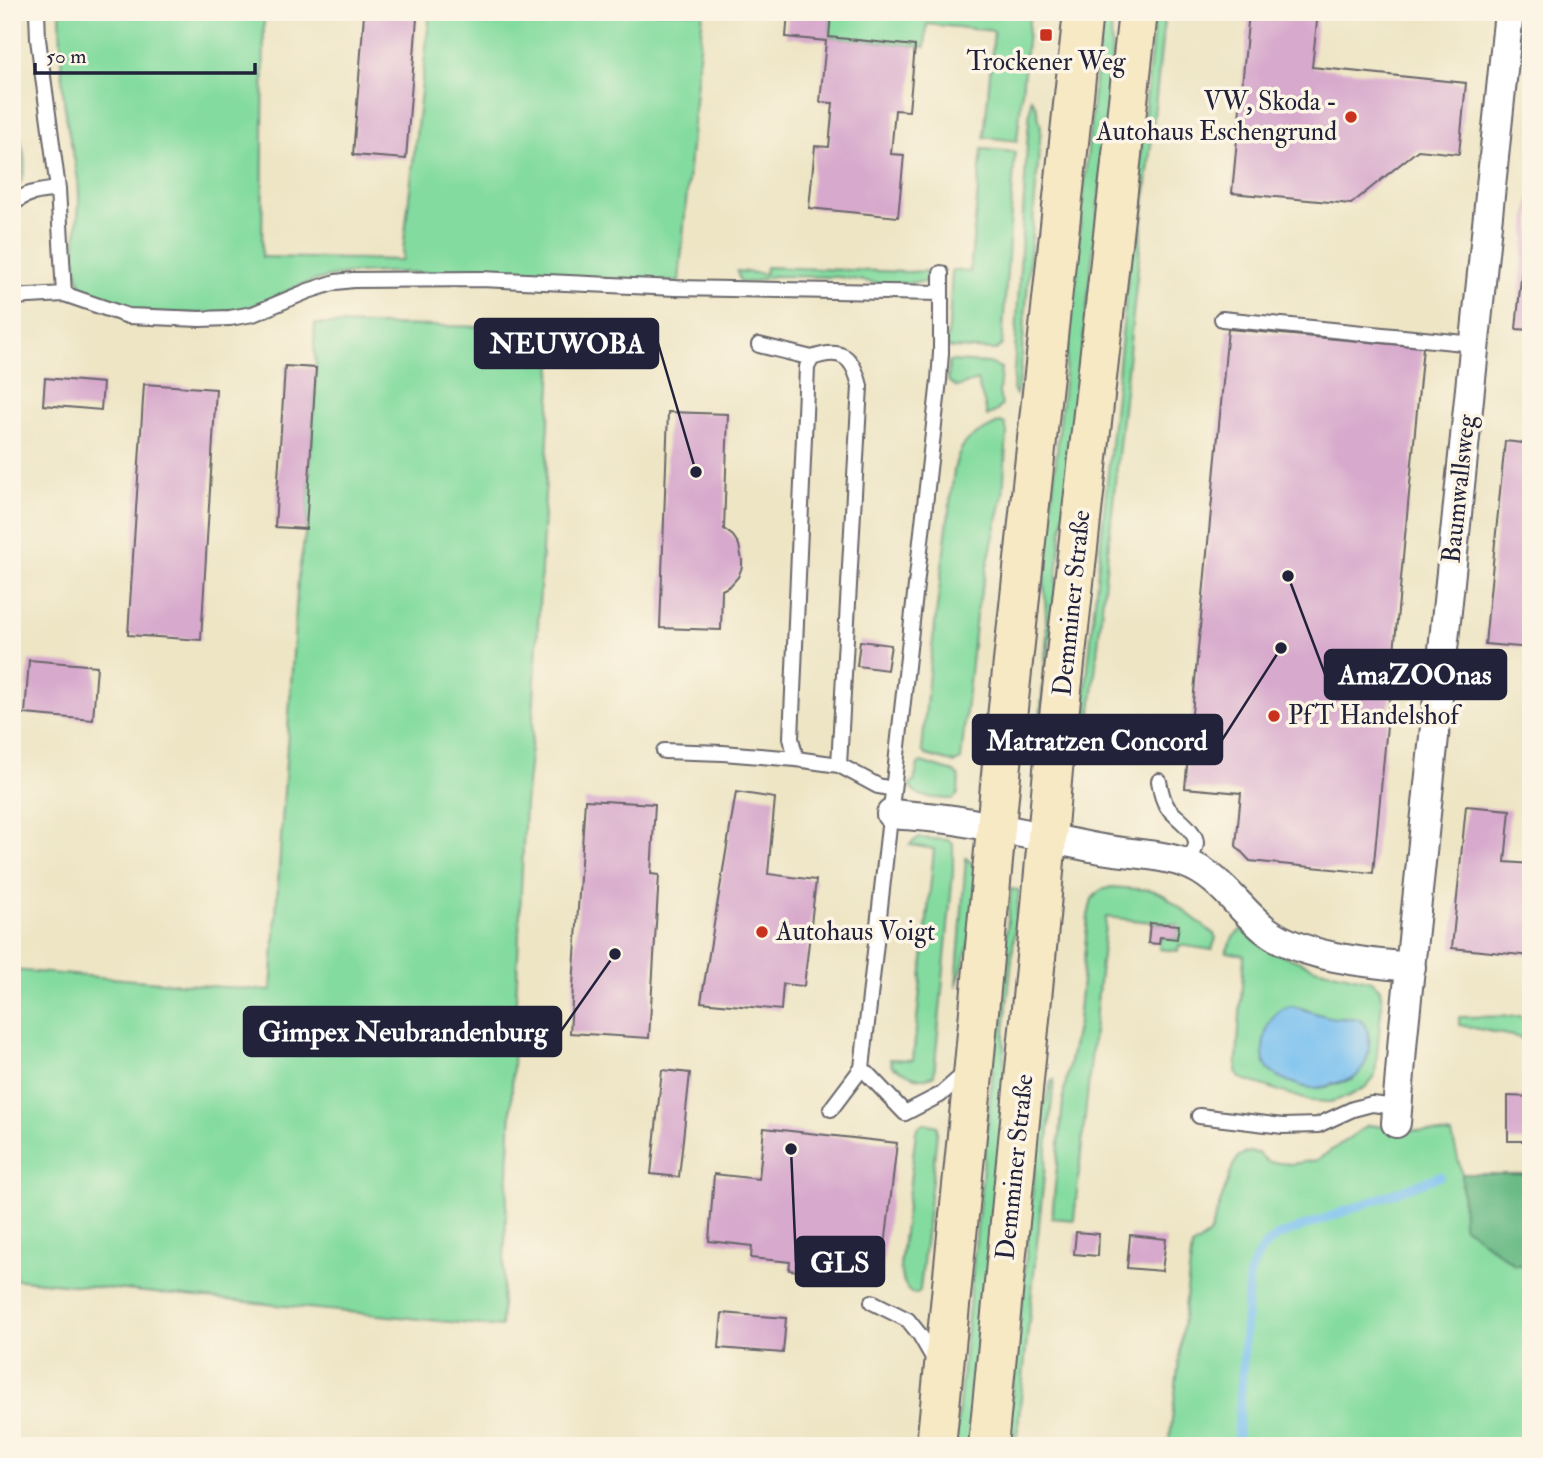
<svg xmlns="http://www.w3.org/2000/svg" width="1543" height="1458" viewBox="0 0 1543 1458" font-family="'IM FELL Double Pica',serif">
<style>
.green{fill:#83db9f;stroke:#527e6d;stroke-width:2;fill-rule:evenodd}
.forest{fill:#6abb86;stroke:#466e60;stroke-width:2}
.water{fill:#78c0f0;stroke:#4d7196;stroke-width:2}
.lines{fill:none;stroke-linecap:round;stroke-linejoin:round}
.stream{stroke:#78c0f0;stroke-width:9}
.building{fill:#d7a9cc}
.service-casing{stroke:#69666b;stroke-width:18}
.minor-casing{stroke:#69666b;stroke-width:32}
.secondary-casing{stroke:#69666b;stroke-width:42}
.service{stroke:#fff;stroke-width:14}
.minor{stroke:#fff;stroke-width:28}
.secondary{stroke:#f7e9c3;stroke-width:38}
.poi-dot{fill:#c8321e;stroke:#fcf5e5;stroke-width:2.5}
.labels{text-anchor:middle;dominant-baseline:central;stroke-width:7;stroke-linejoin:round;paint-order:stroke}
.poi-label{font-size:26px;fill:#22223b;stroke:#fcf5e5;text-anchor:start}
.street-label{font-size:26px;fill:#22223b;stroke:#fcf5e5}
.leader{fill:none;stroke:#22223b;stroke-width:2.5}
.callout-dot{fill:#22223b;stroke:#fcf5e5;stroke-width:2.5}
.callout{fill:#22223b;stroke:#22223b;stroke-width:2.5}
.callout-label{font-size:28px;text-anchor:middle;font-weight:bold;fill:#fff}
</style>
<rect width="100%" height="100%" fill="#fcf5e5"/>
<filter id="ink" filterUnits="userSpaceOnUse"><feTurbulence type="fractalNoise" baseFrequency=".0143" numOctaves="2"/><feDisplacementMap in="SourceGraphic" scale="14" xChannelSelector="R" yChannelSelector="G"/><feConvolveMatrix kernelMatrix="1 2 1 2 8 2 1 2 1" color-interpolation-filters="sRGB"/></filter>
<filter id="wash" filterUnits="userSpaceOnUse"><feTurbulence type="fractalNoise" baseFrequency=".00686" numOctaves="4" result="noise"/><feDisplacementMap in="SourceGraphic" scale="28" xChannelSelector="R" yChannelSelector="G"/><feGaussianBlur stdDeviation="1.57" result="paint"/><feColorMatrix in="noise" values="0 0 0 0 0 0 0 0 0 0 0 0 0 0 0 0 0 1.4 0 .05"/><feComposite in="paint" operator="in"/></filter>
<g filter="url(#wash)">
<rect width="100%" height="100%" fill="#eee5c5"/>
<path class="green" d="M60 12H264L262 257 402 260 430 12H703L679 282C602 279 524 274 447 273 417 273 387 271 357 273 338 274 319 279 301 285 284 292 269 301 252 306 219 317 106 319 84 289 68 267 79 226 79 201 80 174 71 149 67 123 61 86 61 49 60 12Z
M815 12H1030L1017 141 984 137 994 31 927 24 925 47 829 37 831 14Z
M1102 12H1111L1112 81 1037 756 1047 635 1044 576Z
M1155 12H1165L1087 749 1079 756Z
M1031 98 1036 106 1041 127 1020 377 1016 395 1013 390 1027 145Z
M12 110C18 133 37 176 12 190Z
M982 149 1015 152 1002 345 996 350 951 348 946 345 949 328 952 270 970 272Z
M766 267 907 272 926 271V282L882 284 839 277 774 276 751 282H740L737 271 765 274Z
M315 324 559 328 553 347 532 737 525 804 501 1327 12 1279V970L271 991 298 577 306 529 316 368 314 346Z
M949 361 989 363 1001 368 999 393 1002 405 997 411 987 416C986 404 980 392 977 380L957 387 948 381Z
M1000 422 1005 424 1007 432 1003 495 976 615 961 760 955 763 926 755 922 751 929 672 954 470C961 437 972 437 1000 422Z
M921 762 954 772 959 777 958 794 953 799C936 798 920 800 909 786L914 782 918 764Z
M919 838 948 840 953 844V873L934 1075C921 1084 905 1072 892 1066L890 1059 913 1060 934 849 910 845 913 841Z
M966 858C968 859 972 864 974 866 987 891 965 960 956 987Z
M1111 887 1152 890 1164 895 1214 934 1216 938 1212 950 1179 945 1178 951 1159 949 1160 937 1177 939 1178 925 1106 917 1074 1220 1052 1218 1064 1091 1078 1022 1088 916 1092 899 1099 891Z
M1011 889 1019 890 1004 1034 1005 1127 972 1446H955Z
M1242 929 1264 948 1315 968 1372 981 1380 989 1382 1001 1375 1076 1366 1087 1347 1097 1330 1102 1310 1101 1240 1078 1236 1073 1244 955 1226 952 1233 937ZM1290 1006C1304 1007 1312 1013 1324 1016 1332 1019 1340 1018 1348 1018L1353 1080C1343 1081 1334 1086 1325 1087 1310 1090 1298 1084 1284 1079L1267 1028 1279 1011Z
M1531 1016V1040L1459 1025V1017Z
M1054 1080 1016 1446H1007L1036 1158 1044 1107 1051 1082Z
M925 1123 937 1126V1133L920 1290 917 1294 911 1293C903 1284 901 1277 900 1266L916 1131 919 1126Z
M1368 1125 1452 1135 1462 1174 1464 1226 1515 1265H1531V1446H1169L1192 1247 1209 1235 1233 1166 1239 1156 1249 1152 1258 1153 1268 1162 1292 1164 1317 1160Z"/>
<path class="forest" d="M1462 1174H1531V1265H1515L1463 1226Z"/>
<path class="water" d="M1290 1006C1306 1008 1320 1017 1336 1018 1343 1019 1351 1017 1358 1019 1378 1029 1369 1077 1348 1080 1335 1082 1325 1089 1312 1088 1302 1088 1275 1077 1268 1069 1257 1055 1266 1020 1280 1010 1283 1008 1287 1008 1290 1006Z"/>
<g class="lines">
<path class="stream" d="M1237 1446 1249 1277C1256 1257 1260 1248 1278 1236L1440 1176"/>
</g>
<g id="blocks">
<path class="building" d="M788 12 831 14 829 37 915 46 909 111 895 110 891 154 904 155 898 217 809 208 815 146 829 147 833 103 820 102 826 41 786 37Z
M1249 12H1318L1312 67 1466 83 1459 154 1418 150 1351 204 1232 193Z
M364 14 417 18 406 159 353 155Z
M1529 197H1531V330L1516 329Z
M1228 329 1423 347 1373 873 1250 861 1236 846 1241 793 1185 788Z
M285 366 316 368 306 529 275 527Z
M45 378 103 383 101 410 43 405Z
M144 384 216 389 201 640 128 635Z
M668 412 728 414 724 529 733 536 739 545 742 560V567L738 577 730 586 722 590 721 630 660 628Z
M1505 441 1531 444V648L1485 644Z
M860 641 891 645 887 670 857 666Z
M29 660 97 666 93 720 25 714Z
M736 792 775 798 768 874 816 880 804 986 783 984 781 1010 701 1002Z
M585 800 655 804 651 874 659 875 649 1038 570 1033Z
M1466 806 1510 810 1505 862 1531 864V956L1452 948Z
M1150 923 1179 925 1177 939 1160 937 1159 944 1148 943Z
M662 1070 690 1073 679 1177 651 1174Z
M1508 1096 1531 1097V1141H1508Z
M764 1128 897 1143 881 1281 789 1270 790 1262 751 1258 752 1246 709 1241 714 1174 759 1179Z
M1076 1232 1099 1234 1098 1256 1074 1254Z
M1130 1235 1166 1239 1162 1271 1127 1268Z
M722 1313 786 1318 783 1353 719 1348Z"/>
</g>
</g>
<g filter="url(#ink)">
<use href="#blocks" fill-opacity="0" stroke="#69666b" stroke-width="2"/>
<g class="lines">
<defs>
<path id="service" d="M37 12 38 39 58 189 64 294
M12 205C27 191 39 192 58 189
M12 297 64 294 128 316 200 319 230 318 253 314 308 291 336 282 353 280 481 279 675 288 940 293
M1222 319 1474 344
M759 345 812 358
M664 751 723 753 796 759 839 765 878 786 893 789
M796 759 791 738 807 367 812 358C842 347 853 357 860 386L839 765
M1159 781C1161 791 1162 800 1168 808 1176 818 1196 830 1196 843 1196 850 1190 858 1187 864
M862 1068 905 1113 940 1095 965 1073
M831 1109 862 1068 939 380 941 353V273
M1199 1116 1283 1126 1318 1125 1353 1109 1372 1104 1397 1107
M872 1302 908 1320 920 1335 935 1361"/>
<path id="minor" d="M891 814C914 816 937 817 960 821 1005 829 1051 839 1096 848 1126 854 1157 853 1185 863 1220 875 1239 910 1267 931 1303 957 1367 963 1411 967
M1396 1123 1403 1036 1509 12"/>
<path id="secondary" d="M936 1446 974 1065 1002 764 1083 12
M988 1446 1040 917 1053 770 1138 12"/>
</defs>
<use href="#service" class="service-casing"/>
<use href="#minor" class="minor-casing"/>
<use href="#secondary" class="secondary-casing"/>
<use href="#service" class="service"/>
<use href="#minor" class="minor"/>
<use href="#secondary" class="secondary"/>
</g>
</g>
<g class="poi-dot">
<rect x="1039" y="28" width="14" height="14" rx="3.5"/>
<circle cx="1351" cy="117" r="7"/>
<circle cx="1274" cy="716" r="7"/>
<circle cx="762" cy="932" r="7"/>
</g>
<g class="labels">
<g class="poi-label">
<text x="1046" y="62" text-anchor="middle">Trockener Weg</text>
<text x="1337" y="102" text-anchor="end">VW, Skoda -<tspan x="1337" dy="30">Autohaus Eschengrund</tspan></text>
<text x="1288" y="716">PfT Handelshof</text>
<text x="776" y="932">Autohaus Voigt</text>
</g>
<g class="street-label">
<text transform="translate(1459 489) rotate(-84)">Baumwallsweg</text>
<text transform="translate(1072 603) rotate(-84)">Demminer Straße</text>
<text transform="translate(1015 1167) rotate(-84)">Demminer Straße</text>
</g>
</g>
<path class="leader" d="M696 472L658 343M1288 576L1325 674M1281 648L1222 740M615 954L561 1031M791 1149L796 1262"/>
<g class="callout-dot">
<circle cx="696" cy="472" r="7"/>
<circle cx="1288" cy="576" r="7"/>
<circle cx="1281" cy="648" r="7"/>
<circle cx="615" cy="954" r="7"/>
<circle cx="791" cy="1149" r="7"/>
</g>
<g class="callout">
<rect x="475" y="319" width="183" height="49" rx="7"/>
<rect x="1325" y="650" width="181" height="49" rx="7"/>
<rect x="973" y="715" width="249" height="49" rx="7"/>
<rect x="244" y="1007" width="317" height="49" rx="7"/>
<rect x="796" y="1237" width="88" height="49" rx="7"/>
</g>
<g class="callout-label">
<text x="567" y="353">NEUWOBA</text>
<text x="1415" y="684">AmaZOOnas</text>
<text x="1097" y="750">Matratzen Concord</text>
<text x="403" y="1041">Gimpex Neubrandenburg</text>
<text x="840" y="1272">GLS</text>
</g>
<rect width="1543" height="1458" fill="none" stroke="#fcf5e5" stroke-width="42"/>
<path d="M35 63v10h220v-10" fill="none" stroke="#22223b" stroke-width="3.5"/>
<text x="46" y="63" font-size="21" fill="#22223b" stroke="#fcf5e5" stroke-width="5" paint-order="stroke">50 m</text>
</svg>
